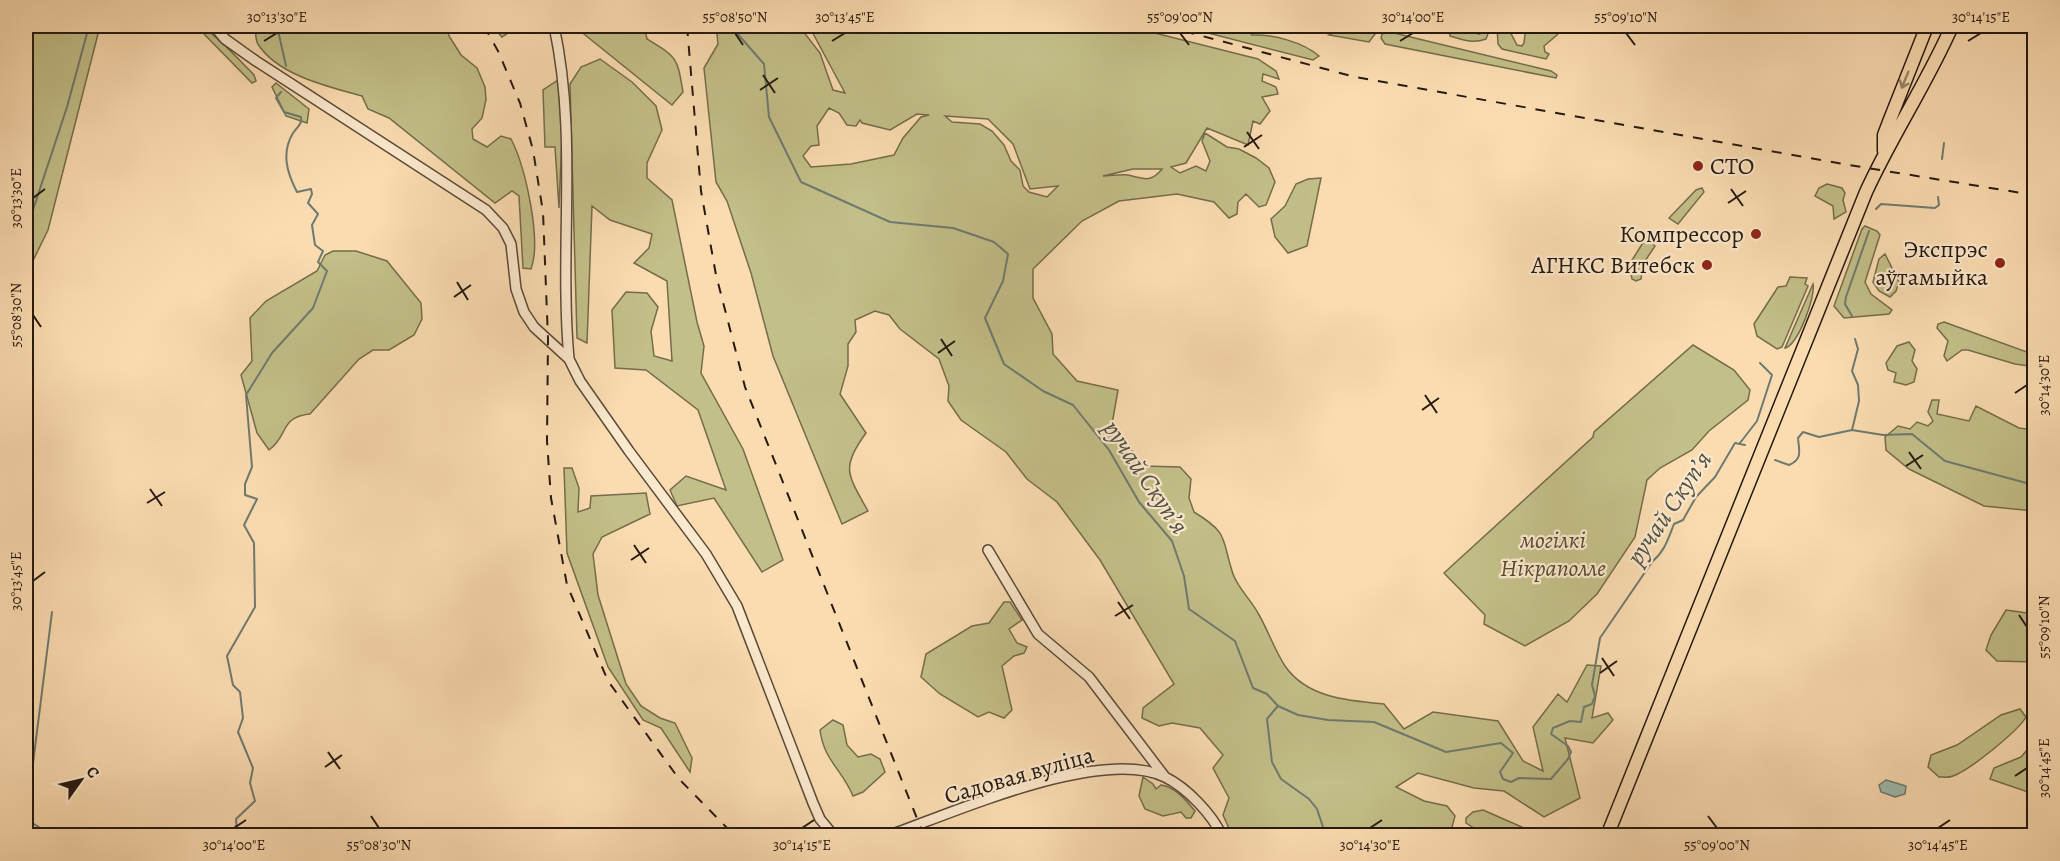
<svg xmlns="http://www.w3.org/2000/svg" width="2060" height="861" viewBox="0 0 2060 861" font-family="Alegreya,serif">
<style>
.green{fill:#c3bf88;stroke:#746c4c;stroke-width:1.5;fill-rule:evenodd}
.water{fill:#9fbbaf;stroke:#6e7a70;stroke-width:1.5}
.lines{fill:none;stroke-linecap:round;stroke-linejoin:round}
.stream{stroke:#6e7a70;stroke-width:2}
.minor-casing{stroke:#5a4a39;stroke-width:12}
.major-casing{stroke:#251911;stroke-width:15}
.minor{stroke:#fce8cc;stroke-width:9}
.major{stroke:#fbdcb1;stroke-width:12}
.rail{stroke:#251911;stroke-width:2;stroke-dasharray:10 10;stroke-linecap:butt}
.oneway{stroke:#9b8469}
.ticks{fill:none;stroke:#251911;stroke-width:2}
.poi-dot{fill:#8f2418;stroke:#fce8cc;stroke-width:2}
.labels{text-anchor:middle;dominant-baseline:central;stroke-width:4.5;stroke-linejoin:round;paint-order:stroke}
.poi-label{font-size:24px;fill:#251911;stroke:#fce8cc;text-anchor:end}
.park-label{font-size:24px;font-style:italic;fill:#544b35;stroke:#fce8cc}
.street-label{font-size:24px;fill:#251911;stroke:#fce8cc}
.water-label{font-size:26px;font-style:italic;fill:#505248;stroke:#fce8cc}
.neatline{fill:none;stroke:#251911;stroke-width:2}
.ticks-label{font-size:15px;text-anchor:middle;fill:#251911}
</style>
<rect width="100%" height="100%" fill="#fbdcb1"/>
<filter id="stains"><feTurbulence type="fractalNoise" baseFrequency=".00333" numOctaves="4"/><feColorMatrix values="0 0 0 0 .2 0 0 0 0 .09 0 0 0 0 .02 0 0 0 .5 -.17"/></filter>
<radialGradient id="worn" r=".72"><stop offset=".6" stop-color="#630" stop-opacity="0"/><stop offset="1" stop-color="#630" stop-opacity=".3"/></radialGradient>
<path class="green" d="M26 26H100L48 230 26 275Z
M255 26H447L449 36 461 55 477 68 485 87 486 100 482 118 472 129 473 139 487 147 501 136 511 139C525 166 542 240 531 269L523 268 519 196 512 191 495 203 389 118 368 109 362 96C329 87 277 75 258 44 255 40 256 31 255 26Z
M492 26H519L502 37Z
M574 26H644L647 39C678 58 677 57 683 92L672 105Z
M739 26H799L820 53 833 90 845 93 809 26H1127L1258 59 1276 71 1279 79 1263 74 1262 81 1276 87 1278 94 1262 97 1270 111 1260 124 1253 121 1248 145 1207 128 1186 163 1171 167 1180 173 1196 166 1206 171 1210 161 1202 141 1205 133 1227 147 1239 149 1256 158 1269 168 1275 182 1266 205 1259 207 1246 194 1238 202 1237 214 1229 218 1214 202 1177 194 1119 201 1082 221 1033 269V298L1052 334 1053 354 1077 381 1118 390 1112 424 1143 466 1180 467 1191 479 1189 498 1194 512C1230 534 1221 538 1233 574 1238 588 1251 600 1258 613 1268 630 1274 649 1285 666 1307 698 1349 701 1384 704L1404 729 1433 712 1498 721 1523 761 1543 771 1533 727 1558 694 1567 702 1587 665 1601 666 1592 718 1608 713 1613 720 1593 743 1565 738 1580 798 1544 817 1504 791 1474 788 1418 773 1396 787 1424 801 1447 806 1455 816 1451 831 1445 833 1437 828 1435 833 1426 836 1232 835 1223 815 1229 798 1213 768 1223 755 1200 728 1172 723 1159 726 1142 718 1143 708 1174 684 1100 560 1057 502 1027 479 1006 452 961 420 948 401 949 386 939 359 900 329 889 315 875 311 855 320 856 332 848 344V366L840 394 866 433C840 468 848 475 868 511L842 524 773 356 751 273 727 201 716 182 704 68 718 44 717 34 724 29 739 28ZM829 108 839 113 847 125 856 126 860 120 862 123 890 130 917 114 929 115 921 117 903 138 894 155 851 164 811 167 803 156 811 146 819 145 817 126ZM945 116 988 119 1013 144 1030 189 1058 186 1047 197 1029 192 1023 186 1020 170 1011 161 1004 145 992 131 980 124 952 122ZM1133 169H1162C1151 183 1144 179 1128 175 1120 174 1111 176 1103 176Z
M1181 26 1246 29 1252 35C1272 34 1303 42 1319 56L1313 60Z
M1474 26H1483L1489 31 1486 39C1473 44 1463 40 1450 36L1449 32 1456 28 1479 34Z
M1497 26H1507L1517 45 1522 46 1524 43 1526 26H1563L1557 35 1544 46 1545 52 1549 54 1546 59 1502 49 1498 44Z
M1366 27 1374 30 1375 34 1369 42 1329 35 1341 29Z
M204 29C214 32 244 65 254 75L256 81 252 83 204 34Z
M1390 32 1551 71 1557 75 1556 78 1385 44 1381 38 1382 34Z
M600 59 632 82 656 106 662 130 647 163V178L672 200 697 322 704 346 701 373 743 449 783 560 762 572 714 498 677 506 670 490 686 476 726 490 698 410 646 370 615 368 612 310 626 292 647 293 658 307 651 331 654 356 672 361 667 281 634 263 649 248 652 234 610 220 592 206 587 343 577 338 570 84 581 67Z
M558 80 562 137 559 208 555 147H545L543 90Z
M276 83 309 109 307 123 286 116 272 87Z
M1321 178 1307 246 1288 253 1275 237 1271 219 1285 206 1296 184 1308 179Z
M1827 184 1842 188 1845 193 1843 200 1846 212 1834 219 1833 206 1815 196 1819 188Z
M1702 188 1704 192 1678 224 1669 218 1696 190Z
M1865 226 1877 231 1880 235 1865 282 1871 294 1892 310 1889 314 1844 318 1834 306 1862 229Z
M1649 240 1655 246 1643 264 1641 279 1636 281 1632 279 1629 265 1644 241Z
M333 251H356L387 261 421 303 422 319 414 335 389 350H373L359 359 310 414C279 417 289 436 269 450L257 433 241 375 252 361 250 318 266 301 317 271 325 255Z
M1885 254 1899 282 1896 291 1890 297 1879 291 1873 282 1879 259Z
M1790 277 1807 278 1805 284 1808 286 1782 347 1777 349 1757 336 1754 324 1778 287 1786 286Z
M1813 284C1816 296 1798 345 1785 348Z
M1944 322 2027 352 2033 362 2029 366 2015 364 1968 350H1962L1947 361 1944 356 1948 341 1937 328 1938 324Z
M1909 342 1915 350 1912 361 1917 369 1914 382 1906 385 1894 382 1896 373 1888 370 1886 363 1897 346Z
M1693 345 1734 370 1750 390 1748 400 1709 431 1692 450 1660 468 1647 480 1635 537 1597 594 1569 621 1525 646 1484 624 1485 615 1444 573 1593 437 1594 432Z
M1932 400H1939L1937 414 1969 421 1976 406 2019 428 2034 430V511L1984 506 1909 469 1886 450 1885 437 1898 426 1910 429 1917 422 1928 426 1933 421 1928 412Z
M564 468H572L579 488 578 512 590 508 591 496 646 493 650 514 602 537 593 554 598 595 626 684 641 706 660 718 675 723 692 758 690 772 661 728 643 720 608 667 567 553Z
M1004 602H1010L1022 620 1009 629 1017 643 1027 647 1024 653 1014 656 1002 666 1012 710 1004 718 989 712 978 717 940 694 921 677 926 654 972 626 989 623Z
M2006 610 2034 614V662L1997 661 1986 650 1991 635Z
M2020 709 2026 717C2018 731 1970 770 1953 776 1949 778 1943 777 1939 777L1928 767 1931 755 1957 745 2001 715Z
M833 720 843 725 847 745 858 757 871 754 880 759 885 772 863 792 853 796C842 769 824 761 820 730Z
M2034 742V794L1990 779 1994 768 2021 757Z
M1143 777 1153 784 1156 789 1161 785C1175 787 1186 800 1195 811L1191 818H1186L1181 812 1163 816 1145 809 1139 796Z
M1483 810 1540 835C1517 836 1485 838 1466 823V818L1473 812Z"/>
<path class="water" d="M1886 780 1906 786 1905 794 1895 797 1881 792 1879 785Z"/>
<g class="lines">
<path class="stream" d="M277 26 286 66
M713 27 735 31 764 64 769 117 801 182 890 222 953 228 994 242 1008 254 1003 281 985 318 1004 364 1043 391 1073 405 1109 450 1139 502 1172 541 1184 576 1189 609 1235 641 1253 688 1267 694 1278 706 1298 715 1328 720 1374 722 1446 752 1501 743 1513 753 1500 772 1503 779 1511 782 1519 778 1551 779 1568 759 1571 752 1568 746 1551 734 1553 728 1570 721 1581 722 1584 707 1592 704 1595 696 1592 685 1600 638 1652 562C1665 551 1668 539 1674 524L1683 520 1696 497 1715 477 1735 443 1745 445
M1942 159 1944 143
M1876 209 1881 204 1935 208 1939 205 1938 197
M26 231 67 107 89 26
M1852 316 1845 304 1846 297 1869 231
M1852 430 1859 401 1858 385 1852 371 1858 349 1855 339
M1740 443 1757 421 1772 375 1760 363
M1775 460 1789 465C1803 459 1799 451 1798 438L1803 432 1819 437 1852 430 1883 435 1912 434 1945 461 2034 485
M1277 707 1267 719 1272 762 1281 779 1309 799 1317 809 1326 836
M26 819 52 612
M26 819 53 836
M237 836 236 819 255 801 250 783 253 768 238 732 243 718 240 692 233 685 227 656 255 607 254 543 244 525 257 499 245 495V484L252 467 246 395 272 353 313 308 327 271 318 262 323 251 315 245 312 225 318 214 308 203 312 194 311 189 297 192C287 173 281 153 293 133 297 127 302 125 301 117L284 112 276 98 281 92"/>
<defs>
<path id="minor" d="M214 26 225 39 256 61 486 210 503 228 511 244 516 289 524 312 534 327 569 359 580 381 629 451 706 554 737 606 813 803 820 819 834 836
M554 26C578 137 559 247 569 359
M988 550 1038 634 1089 677 1165 777
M887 836C953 813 1101 746 1165 777 1187 788 1212 814 1222 836"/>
<path id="major" d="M1884 151V135L1889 122 1927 26
M1607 836 1866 192C1892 135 1927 83 1952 26"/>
</defs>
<use href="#minor" class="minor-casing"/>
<use href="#major" class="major-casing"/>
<use href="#minor" class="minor"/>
<use href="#major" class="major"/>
<path class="rail" d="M484 26 498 51 520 103 533 150 543 212 548 339 547 441 551 498 567 585 608 681 679 779 735 836
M687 26 701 191 716 275 745 387 924 836
M1165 26 1355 77 1849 165 2034 195"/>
</g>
<defs><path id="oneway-shaft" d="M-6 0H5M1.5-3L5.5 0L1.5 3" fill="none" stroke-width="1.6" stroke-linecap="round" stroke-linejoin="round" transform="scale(1.5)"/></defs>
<use class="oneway" href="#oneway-shaft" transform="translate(1905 80) rotate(112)"/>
<path class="ticks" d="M735 33 743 45M1180 33 1189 45M1626 33 1635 45M264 41 277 33M832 41 845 33M1400 41 1413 33M1968 41 1981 33M763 75 775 93M760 90 778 78M1247 132 1259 149M1244 147 1262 135M1731 189 1743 206M33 198 45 189M1728 203 1746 191M457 282 468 300M454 297 471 285M33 315 41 327M941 339 952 356M938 353 955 341M2015 393 2027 385M1425 395 1437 413M1422 410 1439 398M1909 452 1921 469M1906 466 1923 455M150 489 162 506M147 503 165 492M634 545 646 563M631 560 649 548M33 581 45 572M1118 602 1130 619M2019 615 2027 627M1115 616 1133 605M1602 658 1614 676M1600 673 1617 661M328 752 340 769M325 767 342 755M2015 776 2027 768M371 816 379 828M1708 816 1717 828M234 828 246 820M802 828 814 820M1370 828 1382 820M1938 828 1950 820"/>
<g class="poi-dot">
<circle cx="1698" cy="166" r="6"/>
<circle cx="1756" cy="234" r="6"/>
<circle cx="2000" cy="263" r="6"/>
<circle cx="1707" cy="265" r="6"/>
</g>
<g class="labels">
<g class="poi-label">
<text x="1710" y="166" text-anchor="start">СТО</text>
<text x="1744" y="234">Компрессор</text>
<text x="1988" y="249">Экспрэс<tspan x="1988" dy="28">аўтамыйка</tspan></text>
<text x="1695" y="265">АГНКС Витебск</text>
</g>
<g class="park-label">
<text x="1553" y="540">могілкі<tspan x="1553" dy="28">Нікраполле</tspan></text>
</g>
<g class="street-label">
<text transform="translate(1019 775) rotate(-16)">Садовая вуліца</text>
</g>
<g class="water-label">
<text transform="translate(1146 477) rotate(56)">ручай Скупʼя</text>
<text transform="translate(1669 508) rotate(-56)">ручай Скупʼя</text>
</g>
</g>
<rect width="2060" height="861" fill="none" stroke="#fbdcb1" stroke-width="66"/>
<g transform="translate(81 780) rotate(56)" stroke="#fce8cc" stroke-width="4.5" paint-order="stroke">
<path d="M0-4.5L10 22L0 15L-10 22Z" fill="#251911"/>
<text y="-9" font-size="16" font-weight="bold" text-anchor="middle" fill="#251911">С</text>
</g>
<rect x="33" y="33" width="1994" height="795" class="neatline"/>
<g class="ticks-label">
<text x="277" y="22">30°13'30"E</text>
<text x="735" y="22">55°08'50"N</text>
<text x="845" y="22">30°13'45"E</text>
<text x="1180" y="22">55°09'00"N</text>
<text x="1413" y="22">30°14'00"E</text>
<text x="1626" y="22">55°09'10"N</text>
<text x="1981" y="22">30°14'15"E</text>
<text transform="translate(16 198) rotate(-90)" y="5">30°13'30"E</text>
<text transform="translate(16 315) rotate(-90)" y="5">55°08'30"N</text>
<text transform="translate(2044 385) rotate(-90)" y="5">30°14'30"E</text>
<text transform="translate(16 581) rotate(-90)" y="5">30°13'45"E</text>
<text transform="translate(2044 627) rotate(-90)" y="5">55°09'10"N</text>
<text transform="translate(2044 768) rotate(-90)" y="5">30°14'45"E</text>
<text x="234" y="850">30°14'00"E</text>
<text x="379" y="850">55°08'30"N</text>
<text x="802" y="850">30°14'15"E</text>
<text x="1370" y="850">30°14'30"E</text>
<text x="1717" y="850">55°09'00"N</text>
<text x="1938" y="850">30°14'45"E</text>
</g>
<rect width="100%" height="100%" filter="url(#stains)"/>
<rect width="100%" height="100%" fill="url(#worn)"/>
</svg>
